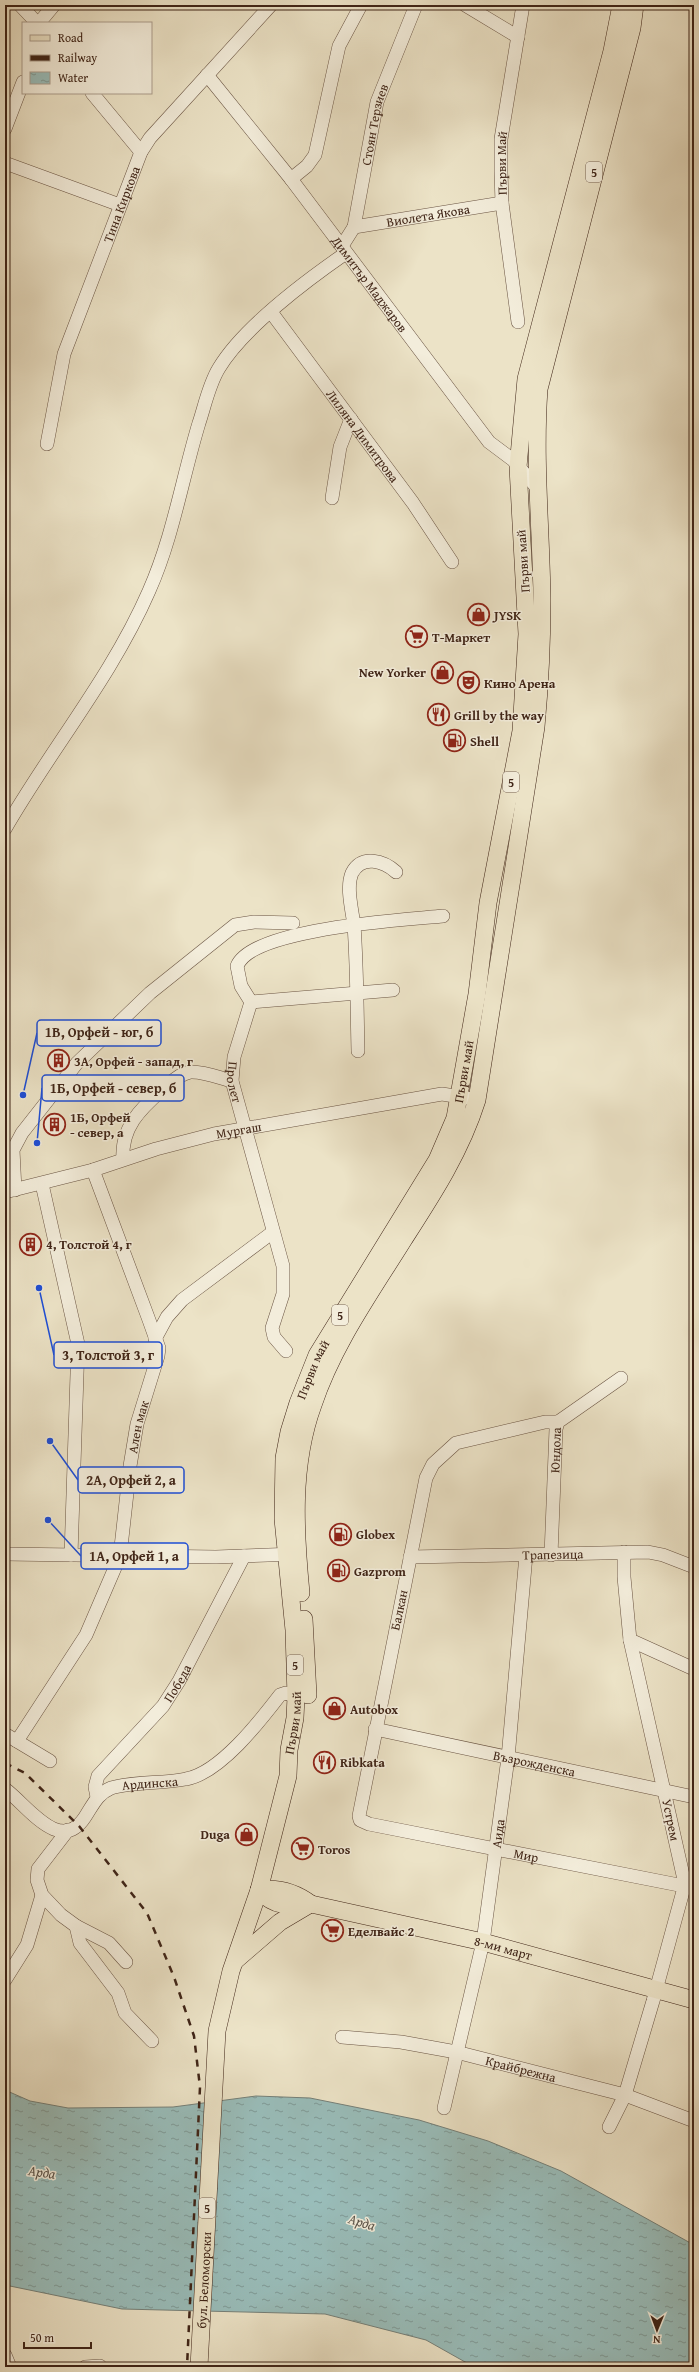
<svg xmlns="http://www.w3.org/2000/svg" width="699" height="2372" viewBox="0 0 699 2372" font-family="'Gentium Book Plus',serif">
<style>
.water{fill:url(#water-ripples);stroke:#758079}
.lines{fill:none;stroke-linecap:round;stroke-linejoin:round}
.minor-casing{stroke:#6a5443;stroke-width:14}
.major-casing{stroke:#3f2417;stroke-width:18}
.minor{stroke:#f3eddb;stroke-width:13}
.major{stroke:#ece3c7;stroke-width:17}
.rail{stroke:#3f2417;stroke-width:2.5;stroke-dasharray:7 7;stroke-linecap:butt}
.labels{text-anchor:middle;dominant-baseline:central;stroke-width:3;stroke-linejoin:round;paint-order:stroke}
.shield{fill:#f3eddb;stroke:#756052;stroke-width:1}
.shield-label{font-size:12px;font-weight:bold;fill:#3f2417}
.street-label{font-size:13px;fill:#3f2417;stroke:#f3eddb}
.poi-label{font-size:13px;font-weight:bold;fill:#3f2417;stroke:#f3eddb;text-anchor:start}
.water-label{font-size:14px;font-style:italic;fill:#5a5248;stroke:#f3eddb}
.leader{fill:none;stroke:#1d4ed8;stroke-width:1.5}
.callout-dot{fill:#1d4ed8;stroke:#f3eddb;stroke-width:1.5}
.callout{fill:#f3eddb;stroke:#1d4ed8;stroke-width:1.5}
.callout-label{font-size:14px;text-anchor:middle;font-weight:bold;fill:#3f2417}
</style>
<defs>
<pattern id="water-ripples" width="26" height="14" patternUnits="userSpaceOnUse"><rect width="26" height="14" fill="#99bdba"/><path d="M2 4q2-2 4 0t4 0M15 11q2-2 4 0t4 0" fill="none" stroke="#7e9996"/></pattern>
</defs>
<rect width="100%" height="100%" fill="#ece3c7"/>
<filter id="stains"><feTurbulence type="fractalNoise" baseFrequency=".005" numOctaves="4"/><feColorMatrix values="0 0 0 0 .2 0 0 0 0 .09 0 0 0 0 .02 0 0 0 .5 -.17"/></filter>
<radialGradient id="worn" r=".72"><stop offset=".6" stop-color="#630" stop-opacity="0"/><stop offset="1" stop-color="#630" stop-opacity=".3"/></radialGradient>
<path class="water" d="M5 2090 30 2101 68 2108 173 2107 256 2096 310 2098 419 2120 488 2141 561 2171 694 2245V2367H474L426 2340 325 2314 122 2309 5 2285Z"/>
<g class="lines">
<defs>
<g id="minor">
<path d="M20 5 37 23"/>
<path d="M465 5 518 37"/>
<path d="M39 23 54 5"/>
<path id="s1" d="M207 75 291 179 489 442 513 460 538 489"/>
<path d="M92 93 141 152"/>
<path d="M5 129 23 82"/>
<path d="M5 163 120 205"/>
<path d="M291 179 307 166 315 155 339 46 361 5"/>
<path id="s2" d="M354 227 502 203"/>
<path id="s3" d="M342 246 354 227 377 102 416 5"/>
<path id="s4" d="M271 312 413 503 452 562"/>
<path id="s5" d="M518 322 502 203 501 172V139L523 5"/>
<path id="s6" d="M47 444 64 354 141 152 150 138 271 5"/>
<path d="M332 498 340 447 351 419"/>
<path d="M5 829C51 749 112 676 149 591 173 537 182 479 199 423 205 405 209 384 219 368 243 328 307 280 346 253"/>
<path id="s7" d="M251 1002 234 1057 232 1081 283 1266V1294L272 1328 274 1337 286 1351"/>
<path d="M251 1002 241 986 237 966C252 928 404 920 443 916"/>
<path d="M251 1002 393 990"/>
<path d="M358 1051C357 1009 357 967 354 925 352 910 346 887 352 873 362 854 384 861 396 872"/>
<path d="M123 1159C121 1128 140 1109 162 1090 170 1083 179 1074 190 1072 203 1071 220 1078 232 1081"/>
<path d="M42 1184 78 1344 71 1555"/>
<path d="M15 1190 13 1150 22 1133 77 1063 150 993 235 925 254 922 293 923"/>
<path id="s8" d="M5 1192 93 1170 156 1149 214 1134 442 1094 467 1098"/>
<path d="M155 1339 167 1317 182 1300 273 1232"/>
<path id="s9" d="M558 1422H545L456 1443 433 1464 426 1478 359 1816 360 1820 369 1824 694 1888"/>
<path d="M5 1554 216 1557 296 1554"/>
<path id="s10" d="M551 1555 556 1429 558 1422 621 1378"/>
<path id="s11" d="M410 1557 648 1552 663 1555 694 1567"/>
<path d="M630 1640 694 1669"/>
<path id="s12" d="M375 1729 694 1797"/>
<path d="M5 1734 50 1761"/>
<path id="s13" d="M17 1741 86 1635 120 1556 130 1466 137 1424 158 1356 159 1348 149 1320 93 1170"/>
<path id="s14" d="M5 1789C28 1806 60 1855 85 1817 93 1805 97 1794 111 1788 135 1781 162 1784 186 1779 220 1773 260 1721 280 1695L286 1693 296 1697"/>
<path id="s15" d="M97 1797 95 1787 98 1776 163 1706 179 1681 244 1556"/>
<path d="M68 1830 38 1869 37 1880 42 1895 61 1915 76 1926 109 1943 126 1962"/>
<path d="M76 1926 80 1943 118 1993 125 2013 152 2041"/>
<path d="M5 1980 27 1945 42 1895"/>
<path id="s16" d="M342 2037 401 2042 456 2052 625 2095 694 2121"/>
<path id="s17" d="M444 2108 483 1942 508 1758 526 1555"/>
<path d="M609 2127 625 2095 653 2001 685 1884 630 1640 624 1577V1552"/>
<path d="M5 2355 10 2367"/>
<path d="M85 2367 100 2366"/>
</g>
<g id="major">
<path d="M301 1593C295 1531 291 1465 313 1405 333 1345 371 1292 404 1239 433 1194 461 1151 477 1100L536 727C540 684 542 642 542 599 541 529 534 460 539 389L632 28 635 5"/>
<path d="M304 1619 308 1695"/>
<path id="s18" d="M259 1890C273 1907 291 1907 311 1904L483 1942 694 2000"/>
<path d="M259 1890C279 1887 295 1892 311 1904"/>
<path d="M236 1960 280 1922 307 1906"/>
<path id="s19" d="M199 2367 217 2031 231 1971 259 1890 288 1776 289 1750 295 1718 296 1697 294 1630 283 1519 284 1458 289 1432 298 1403 317 1355 437 1160 455 1118 477 994 488 903 521 731 527 634 518 467 526 379 612 51 621 5"/>
</g>
</defs>
<use href="#minor" class="minor-casing"/>
<use href="#major" class="major-casing"/>
<use href="#minor" class="minor"/>
<use href="#major" class="major"/>
<path class="rail" d="M5 1763 25 1773 79 1826 147 1913 174 1977 194 2036 200 2087 187 2367"/>
</g>
<defs>
<symbol id="shop-ring" viewBox="-11 -11 22 22"><circle r="9.5" fill="#f3eddb" stroke="#8f2418" stroke-width="1.5"/><path d="M-5-2.5h2.3a2.7 3.5 0 0 1 5.4 0H5L5.5 6h-11ZM-1.5-2.5h3a1.5 2.3 0 0 0-3 0Z" fill="#8f2418"/></symbol>
<symbol id="supermarket-ring" viewBox="-11 -11 22 22"><circle r="9.5" fill="#f3eddb" stroke="#8f2418" stroke-width="1.5"/><path d="M-6-5.5h2.5l.6 2H6L4.5 2H-2.5L-4.4-4H-6ZM-1.5 3.2a1.3 1.3 0 1 0 .1 0ZM3 3.2a1.3 1.3 0 1 0 .1 0Z" fill="#8f2418"/></symbol>
<symbol id="theatre-ring" viewBox="-11 -11 22 22"><circle r="9.5" fill="#f3eddb" stroke="#8f2418" stroke-width="1.5"/><path d="M-5-5.5Q0-4 5-5.5V0Q5 5 0 6Q-5 5-5 0ZM-3.3-2.5H-1v1.5H-3.3ZM1-2.5H3.3v1.5H1ZM-2.8 1Q0 5.5 2.8 1Z" fill="#8f2418"/></symbol>
<symbol id="restaurant-ring" viewBox="-11 -11 22 22"><circle r="9.5" fill="#f3eddb" stroke="#8f2418" stroke-width="1.5"/><path d="M-5-6h1v4h1v-4h1v4h1v-4h1v5L-1.5 .5V6h-2V.5L-5-1ZM5-6V6H3V1.5H1.5Q1.5-4 5-6Z" fill="#8f2418"/></symbol>
<symbol id="fuel-ring" viewBox="-11 -11 22 22"><circle r="9.5" fill="#f3eddb" stroke="#8f2418" stroke-width="1.5"/><path d="M-5.5-6h7V0h2V4h1.3V-2.5L3-4.5l.8-.8L6-3V5H2.5V1h-1V6h-7ZM-4.2-4.7v3.2H.2V-4.7Z" fill="#8f2418"/></symbol>
<symbol id="building-ring" viewBox="-11 -11 22 22"><circle r="9.5" fill="#f3eddb" stroke="#8f2418" stroke-width="1.5"/><path d="M-4-6H4V6H1V3H-1V6H-4ZM-2.5-4.3h1.7v1.8h-1.7ZM.8-4.3h1.7v1.8H.8ZM-2.5-1h1.7V.8h-1.7ZM.8-1h1.7V.8H.8Z" fill="#8f2418"/></symbol>
</defs>
<g fill-rule="evenodd">
<use href="#shop-ring" x="466" y="602" width="25" height="25"/>
<use href="#supermarket-ring" x="404" y="624" width="25" height="25"/>
<use href="#shop-ring" x="430" y="660" width="25" height="25"/>
<use href="#theatre-ring" x="456" y="670" width="25" height="25"/>
<use href="#restaurant-ring" x="426" y="702" width="25" height="25"/>
<use href="#fuel-ring" x="442" y="728" width="25" height="25"/>
<use href="#building-ring" x="46" y="1048" width="25" height="25"/>
<use href="#building-ring" x="42" y="1112" width="25" height="25"/>
<use href="#building-ring" x="18" y="1232" width="25" height="25"/>
<use href="#fuel-ring" x="328" y="1522" width="25" height="25"/>
<use href="#fuel-ring" x="326" y="1558" width="25" height="25"/>
<use href="#shop-ring" x="322" y="1696" width="25" height="25"/>
<use href="#restaurant-ring" x="312" y="1750" width="25" height="25"/>
<use href="#shop-ring" x="234" y="1822" width="25" height="25"/>
<use href="#supermarket-ring" x="290" y="1836" width="25" height="25"/>
<use href="#supermarket-ring" x="320" y="1918" width="25" height="25"/>
</g>
<g class="labels">
<g class="shield">
<rect x="586" y="162" width="16" height="20" rx="3"/>
<rect x="503" y="772" width="16" height="20" rx="3"/>
<rect x="332" y="1305" width="16" height="20" rx="3"/>
<rect x="287" y="1655" width="16" height="20" rx="3"/>
<rect x="199" y="2198" width="16" height="20" rx="3"/>
</g>
<g class="shield-label">
<text x="594" y="172">5</text>
<text x="511" y="782">5</text>
<text x="340" y="1315">5</text>
<text x="295" y="1665">5</text>
<text x="207" y="2208">5</text>
</g>
<g class="street-label">
<text stroke="none"><textPath href="#s3" startOffset="127">Стоян Терзиев</textPath></text>
<text stroke="none"><textPath href="#s5" startOffset="160">Първи Май</textPath></text>
<text stroke="none"><textPath href="#s6" startOffset="252">Тина Киркова</textPath></text>
<text stroke="none"><textPath href="#s2" startOffset="75">Виолета Якова</textPath></text>
<text stroke="none"><textPath href="#s1" startOffset="265">Димитър Маджаров</textPath></text>
<text stroke="none"><textPath href="#s4" startOffset="154">Лиляна Димитрова</textPath></text>
<text transform="translate(523 561) rotate(-94)">Първи май</text>
<text stroke="none"><textPath href="#s19" startOffset="1351">Първи май</textPath></text>
<text stroke="none"><textPath href="#s7" startOffset="83">Пролет</textPath></text>
<text stroke="none"><textPath href="#s8" startOffset="242">Мургаш</textPath></text>
<text stroke="none"><textPath href="#s19" startOffset="1014">Първи май</textPath></text>
<text stroke="none"><textPath href="#s13" startOffset="343">Ален мак</textPath></text>
<text stroke="none"><textPath href="#s10" startOffset="105">Юндола</textPath></text>
<text stroke="none"><textPath href="#s11" startOffset="143">Трапезица</textPath></text>
<text transform="translate(399 1610) rotate(-78)">Балкан</text>
<text stroke="none"><textPath href="#s15" startOffset="144">Победа</textPath></text>
<text stroke="none"><textPath href="#s19" startOffset="655">Първи май</textPath></text>
<text stroke="none"><textPath href="#s12" startOffset="163">Възрожденска</textPath></text>
<text stroke="none"><textPath href="#s14" startOffset="179">Ардинска</textPath></text>
<text transform="translate(671 1820) rotate(78)">Устрем</text>
<text stroke="none"><textPath href="#s17" startOffset="280">Аида</textPath></text>
<text stroke="none"><textPath href="#s9" startOffset="670">Мир</textPath></text>
<text stroke="none"><textPath href="#s18" startOffset="254">8-ми март</textPath></text>
<text stroke="none"><textPath href="#s16" startOffset="182">Крайбрежна</textPath></text>
<text stroke="none"><textPath href="#s19" startOffset="87">бул. Беломорски</textPath></text>
</g>
<g class="poi-label">
<text x="494" y="615">JYSK</text>
<text x="432" y="637">Т-Маркет</text>
<text x="426" y="672" text-anchor="end">New Yorker</text>
<text x="484" y="683">Кино Арена</text>
<text x="454" y="715">Grill by the way</text>
<text x="470" y="741">Shell</text>
<text x="74" y="1061">3А, Орфей - запад, г</text>
<text x="70" y="1117">1Б, Орфей<tspan x="70" dy="15">- север, а</tspan></text>
<text x="46" y="1244">4, Толстой 4, г</text>
<text x="356" y="1534">Globex</text>
<text x="354" y="1571">Gazprom</text>
<text x="350" y="1709">Autobox</text>
<text x="340" y="1762">Ribkata</text>
<text x="230" y="1834" text-anchor="end">Duga</text>
<text x="318" y="1849">Toros</text>
<text x="348" y="1931">Еделвайс 2</text>
</g>
<g class="water-label">
<text transform="translate(42 2172) rotate(8)">Арда</text>
<text transform="translate(362 2222) rotate(17)">Арда</text>
</g>
</g>
<path class="leader" d="M23 1095L37 1033M37 1143L42 1088M39 1288L54 1355M50 1441L78 1480M48 1520L81 1556"/>
<g class="callout-dot">
<circle cx="23" cy="1095" r="4"/>
<circle cx="37" cy="1143" r="4"/>
<circle cx="39" cy="1288" r="4"/>
<circle cx="50" cy="1441" r="4"/>
<circle cx="48" cy="1520" r="4"/>
</g>
<g class="callout">
<rect x="37" y="1020" width="124" height="26" rx="4"/>
<rect x="42" y="1075" width="142" height="26" rx="4"/>
<rect x="54" y="1342" width="108" height="26" rx="4"/>
<rect x="78" y="1467" width="106" height="26" rx="4"/>
<rect x="81" y="1543" width="107" height="26" rx="4"/>
</g>
<g class="callout-label">
<text x="99" y="1037">1В, Орфей - юг, б</text>
<text x="113" y="1093">1Б, Орфей - север, б</text>
<text x="108" y="1360">3, Толстой 3, г</text>
<text x="131" y="1485">2А, Орфей 2, а</text>
<text x="134" y="1561">1А, Орфей 1, а</text>
</g>
<rect width="699" height="2372" fill="none" stroke="#ece3c7" stroke-width="20"/>
<rect x="6" y="6" width="687" height="2360" fill="none" stroke="#3f2417" stroke-width="2"/>
<rect x="10" y="10" width="679" height="2352" fill="none" stroke="#3f2417"/>
<rect x="22" y="22" width="130" height="72" fill="#f3eddb" stroke="#ab9d8d"/>
<rect x="30" y="35" width="20" height="6" fill="#ece3c7" stroke="#ab9d8d"/>
<text x="58" y="42" font-size="12" fill="#3f2417">Road</text>
<rect x="30" y="55" width="20" height="6" fill="#3f2417" stroke="#ab9d8d"/>
<text x="58" y="62" font-size="12" fill="#3f2417">Railway</text>
<rect x="30" y="72" width="20" height="12" fill="url(#water-ripples)" stroke="#ab9d8d"/>
<text x="58" y="82" font-size="12" fill="#3f2417">Water</text>
<g transform="translate(657 2330) rotate(181)" stroke="#f3eddb" stroke-width="3" paint-order="stroke">
<path d="M0-3L7 15L0 10L-7 15Z" fill="#3f2417"/>
<text y="-6" font-size="11" font-weight="bold" text-anchor="middle" fill="#3f2417">N</text>
</g>
<path d="M24 2342v6h67v-6" fill="none" stroke="#3f2417" stroke-width="2"/>
<text x="30" y="2342" font-size="12" fill="#3f2417" stroke="#f3eddb" stroke-width="3" paint-order="stroke">50 m</text>
<rect width="100%" height="100%" filter="url(#stains)"/>
<rect width="100%" height="100%" fill="url(#worn)"/>
</svg>
